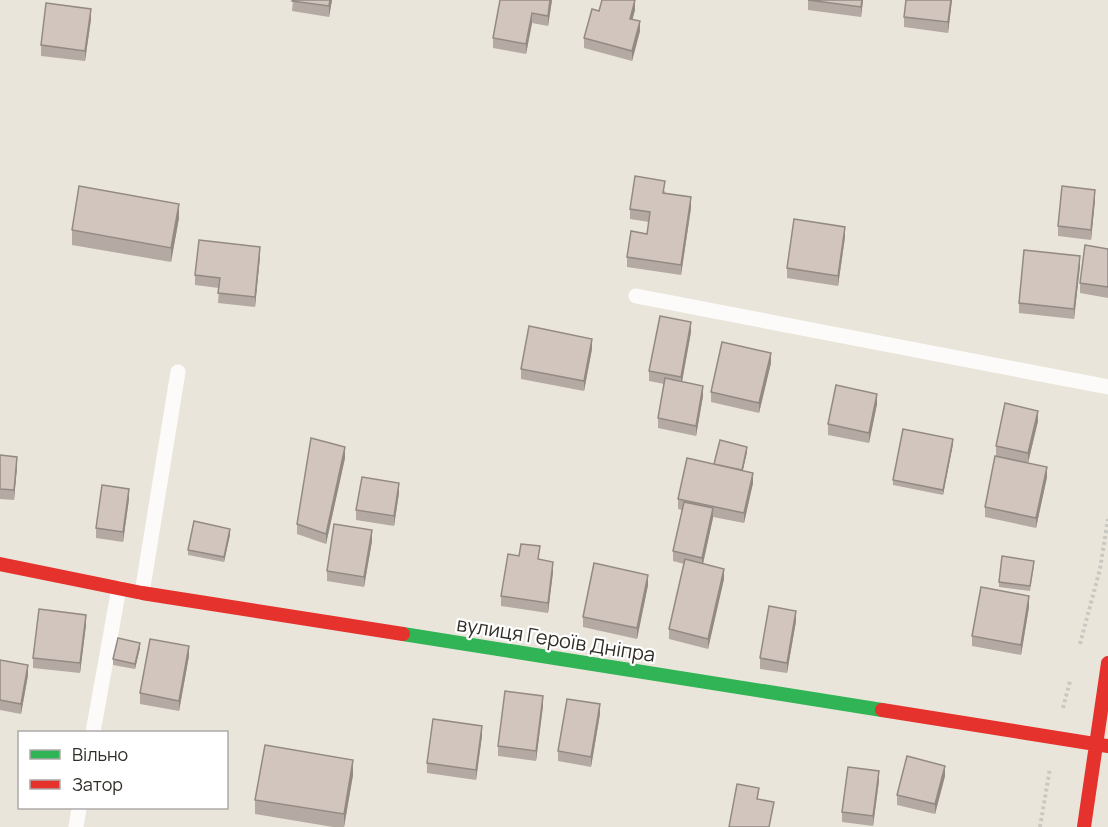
<svg xmlns="http://www.w3.org/2000/svg" width="1108" height="827" viewBox="0 0 1108 827" font-family="Manrope,sans-serif">
<style>
.lines{fill:none;stroke-linecap:round;stroke-linejoin:round}
.path{stroke:#c9c8c3;stroke-width:4;stroke-dasharray:3 3;stroke-linecap:butt}
.lane{stroke:#fcfbf9;stroke-width:15}
.fast{stroke:#30b455;stroke-width:14}
.jam{stroke:#e5322d;stroke-width:14}
.wall{fill:#b5a9a3}
.shaded-wall{fill:#938a84}
.building{fill:#d2c5bd;stroke:#938a84;stroke-width:1.5}
.labels{text-anchor:middle;dominant-baseline:central;stroke-width:4.5;stroke-linejoin:round;paint-order:stroke}
.street-label{font-size:20px;fill:#322e27;stroke:#fff}
</style>
<rect width="100%" height="100%" fill="#eae5da"/>
<g class="lines">
<path class="path" d="M1080 644 1100 569 1108 519
M1063 708 1070 681
M1040 827 1050 768"/>
<path class="lane" d="M636 296 1108 387
M142 593 178 372
M93 732 119 588
M76 827 79 808"/>
<path class="fast" d="M403 634 882 710"/>
<path class="jam" d="M0 564 142 593 403 634
M882 710 1108 746
M1084 827 1108 663"/>
</g>
<path class="wall" d="M293 0H332L329 17 292 11Z
M500 0H552L548 26 532 23 526 54 493 48V38Z
M808 0H863L861 17 808 10Z
M906 0H952L948 33 904 27V17Z
M635 10 632 19 640 31 632 61 584 48V38L599 11Z
M91 19 85 61 41 56V45Z
M665 191V193L691 208 681 275 627 267V257L647 234 649 222 630 219V209Z
M1095 200 1091 240 1058 236V226Z
M179 218 171 262 72 245V230Z
M845 237 838 286 787 278V268Z
M1108 249V298L1080 293V283Z
M260 257 255 307 218 303 219 288 195 285V275Z
M1080 266 1074 319 1019 313V303Z
M691 332 682 382 703 396 696 436 658 428V418L664 384 649 381V371Z
M592 349 584 391 521 379V369Z
M771 363 759 413 711 402V392Z
M877 404 869 443 828 435V424Z
M1038 421 1028 463 1047 477 1036 528 985 517V507L996 456V446Z
M953 444 943 495 893 485V480Z
M747 452 743 470 753 483 744 523 713 517 703 564 724 579 708 649 669 639V629L684 564 673 561V551L682 510 678 509V499L714 464Z
M0 455 17 467 14 500 0 499Z
M345 458 326 544 297 534V524Z
M399 493 394 526 356 520V510Z
M129 499 123 542 96 538V528Z
M230 535 224 562 188 555V550Z
M372 541 364 587 327 581V571Z
M539 559 553 572 548 613 501 606V596Z
M1034 566 1030 591 999 587V582Z
M648 585 637 639 583 627V617Z
M1029 607 1021 655 972 646V636Z
M796 621 787 673 760 669V658Z
M86 625 80 673 33 668V658Z
M140 648 135 669 113 665V659Z
M189 656 179 711 140 704V693Z
M0 660 28 675 21 714 0 710Z
M543 706 536 761 498 756V746Z
M600 714 591 767 558 761V751Z
M482 736 476 780 427 773V763Z
M353 775 344 827H333L255 814V800Z
M945 776 935 814 897 805V795Z
M879 781 873 826 842 822V812Z"/>
<path class="shaded-wall" d="M330 0H332L329 17V6Z
M550 0H552L548 26V16Z
M635 0V10L630 29V19Z
M862 0H863L861 17V7Z
M951 0H952L948 33V22Z
M91 9V19L85 61V51Z
M532 13V23L526 54V44Z
M640 21V31L632 61V51Z
M1095 190V200L1091 240V230Z
M691 197V208L681 275V265Z
M179 204V218L171 262V248Z
M845 227V237L838 286V276Z
M260 247V257L255 307V297Z
M1080 256V266L1074 319V309Z
M691 322V332L681 387V377Z
M592 339V349L584 391V381Z
M771 353V363L759 413V403Z
M703 386V396L696 436V426Z
M877 394V404L869 443V433Z
M1038 411V421L1028 463V453Z
M953 439V444L943 495V490Z
M345 447V458L326 544V534Z
M747 447V452L741 478V472Z
M17 457V467L14 500V490Z
M1047 467V477L1036 528V518Z
M753 473V483L744 523V513Z
M399 483V493L394 526V516Z
M129 489V499L123 542V532Z
M713 508V518L702 568V558Z
M230 529V535L224 562V557Z
M372 530V541L364 587V577Z
M553 562V572L548 613V603Z
M724 569V579L708 649V639Z
M648 575V585L637 639V628Z
M1029 596V607L1021 655V645Z
M796 611V621L787 673V663Z
M86 615V625L80 673V663Z
M140 643V648L135 669V664Z
M189 646V656L179 711V701Z
M28 665V675L21 714V704Z
M543 696V706L536 761V751Z
M600 704V714L591 767V757Z
M482 726V736L476 780V770Z
M353 760V775L344 827V814Z
M945 766V776L935 814V804Z
M879 771V781L873 826V816Z"/>
<path class="building" d="M293 0H330L329 6 292 1Z
M500 0H550L548 16 532 13 526 44 493 38Z
M602 0H635L630 19 640 21 632 51 584 38 592 9 599 11Z
M808 0H862L861 7Z
M906 0H951L948 22 904 17Z
M46 3 91 9 85 51 41 45Z
M635 176 665 181 663 193 691 197 681 265 627 257 631 231 647 234 650 212 630 209Z
M79 186 179 204 171 248 72 230Z
M1062 186 1095 190 1091 230 1058 226Z
M794 219 845 227 838 276 787 268Z
M199 240 260 247 255 297 218 293 220 278 195 275Z
M1085 245 1108 249V287L1080 283Z
M1024 250 1080 256 1074 309 1019 303Z
M660 316 691 322 681 377 649 371Z
M529 326 592 339 584 381 521 369Z
M722 342 771 353 759 403 711 392Z
M665 378 703 386 696 426 658 418Z
M836 385 877 394 869 433 828 424Z
M1005 403 1038 411 1028 453 996 446Z
M903 429 953 439 943 490 893 480Z
M311 438 345 447 326 534 297 524Z
M720 440 747 447 742 470 714 464Z
M0 455 17 457 14 490 0 489Z
M995 456 1047 467 1036 518 985 507Z
M687 458 753 473 744 513 678 499Z
M362 477 399 483 394 516 356 510Z
M102 485 129 489 123 532 96 528Z
M684 502 713 508 702 558 673 551Z
M194 521 230 529 224 557 188 550Z
M334 524 372 530 364 577 327 571Z
M521 544 540 546 538 559 553 562 548 603 501 596 508 554 519 556Z
M1002 556 1034 561 1030 586 999 582Z
M685 559 724 569 708 639 669 629Z
M594 563 648 575 637 628 583 617Z
M981 587 1029 596 1021 645 972 636Z
M769 606 796 611 787 663 760 658Z
M39 609 86 615 80 663 33 658Z
M118 638 140 643 135 664 113 659Z
M150 639 189 646 179 701 140 693Z
M0 660 28 665 21 704 0 700Z
M505 691 543 696 536 751 498 746Z
M567 699 600 704 591 757 558 751Z
M433 719 482 726 476 770 427 763Z
M265 745 353 760 344 814 255 800Z
M907 756 945 766 935 804 897 795Z
M848 767 879 771 873 816 842 812Z
M737 784 759 788 757 799 774 802 769 827H729Z"/>
<g class="labels">
<g class="street-label">
<text transform="translate(556 639) rotate(9)">вулиця Героїв Дніпра</text>
</g>
</g>
<rect x="18" y="731" width="210" height="78" fill="#ffffff" stroke="#adaba9" stroke-width="1.5"/>
<rect x="30" y="750" width="30" height="9" fill="#30b455" stroke="#adaba9" stroke-width="1.5"/>
<text x="72" y="761" font-size="18" fill="#322e27">Вільно</text>
<rect x="30" y="780" width="30" height="9" fill="#e5322d" stroke="#adaba9" stroke-width="1.5"/>
<text x="72" y="791" font-size="18" fill="#322e27">Затор</text>
</svg>
